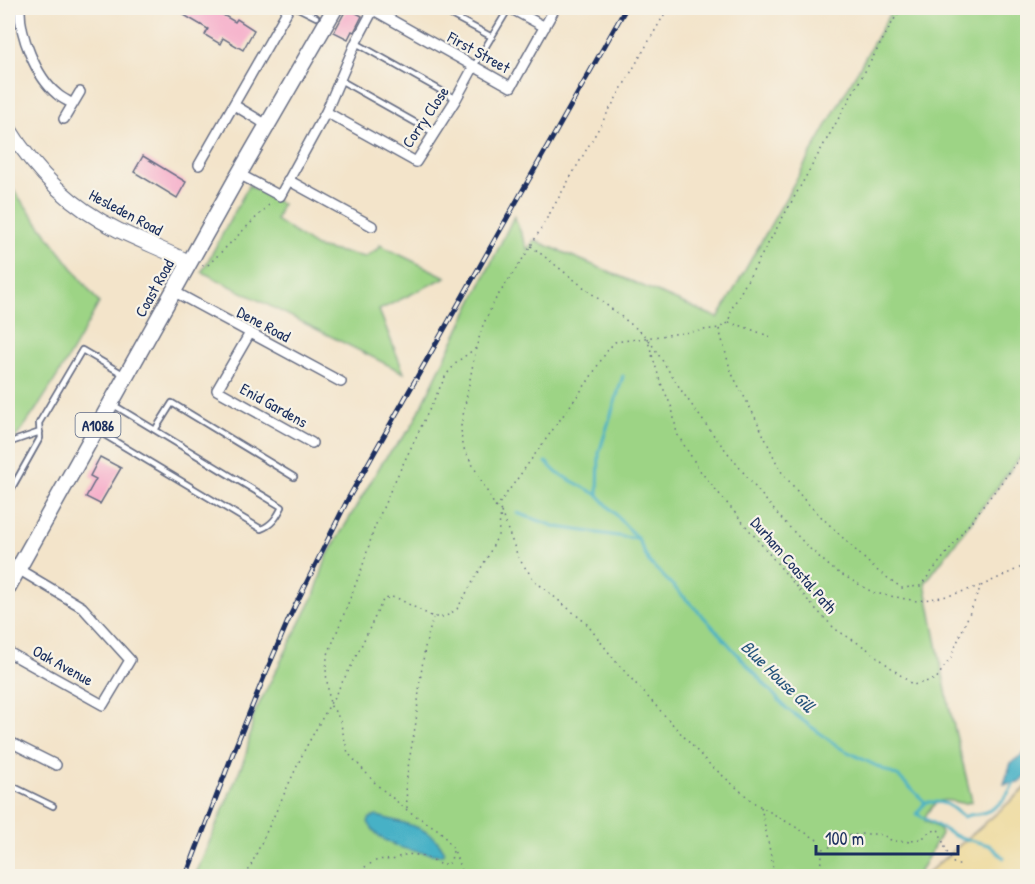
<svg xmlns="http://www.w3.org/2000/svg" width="1035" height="884" viewBox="0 0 1035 884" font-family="'Patrick Hand',sans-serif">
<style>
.green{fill:#9dd485;stroke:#5c8272;stroke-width:1.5}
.sand{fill:#eeda9e;stroke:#84847e;stroke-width:1.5}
.water{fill:#47b1c6;stroke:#317092;stroke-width:1.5}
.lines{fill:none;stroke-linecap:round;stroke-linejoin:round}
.stream{stroke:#47b1c6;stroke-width:3}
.building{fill:#f6a8c7}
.lane-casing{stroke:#676e84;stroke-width:8}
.street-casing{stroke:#676e84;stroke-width:12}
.secondary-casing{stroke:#676e84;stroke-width:16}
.primary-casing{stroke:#676e84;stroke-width:18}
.path{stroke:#676e84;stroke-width:1.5;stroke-dasharray:1.5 4.5;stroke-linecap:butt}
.lane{stroke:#fff;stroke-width:4.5}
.street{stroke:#fff;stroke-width:9}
.secondary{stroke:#fff;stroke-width:14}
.primary{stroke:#fff;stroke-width:15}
.rail-casing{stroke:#1b2f5e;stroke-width:5}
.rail{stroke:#f7f3e8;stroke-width:3;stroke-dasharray:9;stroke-linecap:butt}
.labels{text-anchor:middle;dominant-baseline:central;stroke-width:4.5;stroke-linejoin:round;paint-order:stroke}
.shield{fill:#f7f3e8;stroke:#5d6a87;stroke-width:1.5}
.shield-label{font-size:15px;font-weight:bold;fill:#1b2f5e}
.street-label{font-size:16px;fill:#1b2f5e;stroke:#f7f3e8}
.water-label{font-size:18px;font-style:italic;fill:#28567d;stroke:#f7f3e8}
</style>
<rect width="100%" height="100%" fill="#f7f3e8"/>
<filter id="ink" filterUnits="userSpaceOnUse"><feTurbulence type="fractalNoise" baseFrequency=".0167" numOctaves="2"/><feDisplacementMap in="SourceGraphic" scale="12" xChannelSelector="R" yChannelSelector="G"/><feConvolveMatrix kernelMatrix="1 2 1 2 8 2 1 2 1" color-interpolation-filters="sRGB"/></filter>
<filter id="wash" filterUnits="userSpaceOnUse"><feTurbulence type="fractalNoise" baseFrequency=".008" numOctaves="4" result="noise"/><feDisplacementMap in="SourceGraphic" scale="24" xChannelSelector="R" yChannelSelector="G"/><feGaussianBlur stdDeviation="1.35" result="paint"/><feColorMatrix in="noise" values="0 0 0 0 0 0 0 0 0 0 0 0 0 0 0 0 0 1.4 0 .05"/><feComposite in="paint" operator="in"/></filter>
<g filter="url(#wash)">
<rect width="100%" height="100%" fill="#f3e4ca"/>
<path class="green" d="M893 8H1027V448L925 583 949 706 972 801C958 809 946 791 931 808 927 813 925 815 925 821L939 828 941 834 917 876H195L246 755 254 714 314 596 327 556 383 461 411 428 514 216 528 250 534 240 718 318Z
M8 183 99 303C80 338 61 372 39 405 29 419 21 434 8 445Z
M249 185 282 204 276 220 316 247 365 257 379 248 380 245 446 277 379 310 404 373 202 272Z"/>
<path class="sand" d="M1027 787V876H924Z"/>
<path class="water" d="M1027 751V774L1019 782 1004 784 1011 763Z
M377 816C401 823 434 826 444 852L441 855C415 852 381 848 368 822L370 818Z"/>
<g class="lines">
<path class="stream" d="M623 376 599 453 598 495 638 539 649 562 703 616 786 708 840 748 899 777 925 802C935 802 943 801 951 807 956 810 959 814 964 817 969 814 972 815 978 814 996 811 1007 798 1014 782
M546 462 557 473 598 495
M517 513 557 527 638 539
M925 802 917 814 955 836 989 845 1004 858"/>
</g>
<g id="blocks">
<path class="building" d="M189 8H217L216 11 235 22 237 19 254 30 243 50 223 38 220 44 205 35 208 29 184 15Z
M347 8 362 16 354 32 352 31 348 39 334 32Z
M143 156 186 182 177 198 134 172Z
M100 457 121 468 100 504 86 497 96 479 90 476Z"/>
</g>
</g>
<g filter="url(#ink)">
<use href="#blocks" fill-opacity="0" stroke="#676e84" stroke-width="1.5"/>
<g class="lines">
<defs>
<path id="lane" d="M298 8 316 17
M438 8 492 37
M356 43 456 99
M474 66 509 8
M340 80 434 133
M155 430 172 403 294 477
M98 431 261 529C272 525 277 517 282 507L112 404
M8 443 40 432
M8 495 40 438 39 423 82 350 123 374
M8 784 53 806"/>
<path id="street" d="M20 8C19 34 36 77 57 94 61 98 68 101 73 104
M370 8 511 87 555 8
M510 8 545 27
M234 105 267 125
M326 112 416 162 456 99 474 66
M64 119 80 92
M199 165 289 8
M239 174 280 196 326 112 356 42 373 10
M288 180 372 226
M173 291 341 382
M250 333 217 390 312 443
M8 652 103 705 130 660 82 607 18 569
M8 741 56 765"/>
<path id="secondary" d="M8 127C34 170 71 207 118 230 141 241 166 251 189 262"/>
<path id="primary" d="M8 587 239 174 335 8"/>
</defs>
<use href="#lane" class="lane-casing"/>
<use href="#street" class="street-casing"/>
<use href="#secondary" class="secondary-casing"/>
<use href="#primary" class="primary-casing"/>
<path class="path" d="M531 246 646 336
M202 265H208L271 203
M729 323 742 326 771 337
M719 329 731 372 755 417 780 470 806 502 875 569 902 588 920 586 942 559 1028 448
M647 338 660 381 672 408 677 434 701 472 811 604 835 629 866 648 913 685 936 679 951 657 981 586 1028 564
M649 340 683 393 712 433 751 482 779 516 809 548 834 570 874 593 917 601 948 596 980 586
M496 508C526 467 556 425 586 384 596 370 603 354 615 342L719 328 728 323 733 306 895 18 902 8
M501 511 496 508 462 445 461 426 476 348 483 325 495 300 528 251 668 8
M501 512 519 559 535 581 586 623 617 663 707 762 753 802 816 839C826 851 822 864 814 876
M761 807 775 876
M407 808 406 784 409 761 416 722 420 681 425 647 433 618
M823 849C837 846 834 842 843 837 849 834 875 833 882 835 887 836 889 841 895 841 900 842 903 840 909 842L910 840 922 839 928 833 938 829C944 843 945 852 955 865H961
M246 876 305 749 354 661 383 600 391 597 397 598 433 617H445L457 609 488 556 498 535 501 512
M349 876C359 872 368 864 378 860 383 859 387 860 392 860 397 859 400 855 405 855 415 853 432 857 440 865H448L451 860 453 851
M463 876 454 850 440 831 407 810 377 785 348 753 340 721 337 714 330 705 326 673 327 657 362 568 374 529 391 489 446 375 458 361 476 348"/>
<use href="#lane" class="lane"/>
<use href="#street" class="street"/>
<use href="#secondary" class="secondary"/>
<use href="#primary" class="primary"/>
<defs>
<path id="rail" d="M186 876 233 753 264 677 291 614 348 499 626 8"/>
</defs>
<use href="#rail" class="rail-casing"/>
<use href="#rail" class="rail"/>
</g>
</g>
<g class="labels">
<rect class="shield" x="75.5" y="413" width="45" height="24" rx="4.5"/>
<g class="shield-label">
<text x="98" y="425">A1086</text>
</g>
<g class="street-label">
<text transform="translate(479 52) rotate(29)">First Street</text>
<text transform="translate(425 117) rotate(-56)">Corry Close</text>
<text transform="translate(126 212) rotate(28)">Hesleden Road</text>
<text transform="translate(154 288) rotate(-61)">Coast Road</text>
<text transform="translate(264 324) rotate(28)">Dene Road</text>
<text transform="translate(274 405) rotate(29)">Enid Gardens</text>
<text transform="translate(794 565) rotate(49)">Durham Coastal Path</text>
<text transform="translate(63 665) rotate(29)">Oak Avenue</text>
</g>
<g class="water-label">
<text transform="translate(778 676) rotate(44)">Blue House Gill</text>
</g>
</g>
<rect width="1035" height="884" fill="none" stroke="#f7f3e8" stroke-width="30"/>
<path d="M816 845v9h142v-9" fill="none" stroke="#1b2f5e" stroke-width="3"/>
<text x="825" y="845" font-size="18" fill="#1b2f5e" stroke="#f7f3e8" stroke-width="4.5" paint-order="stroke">100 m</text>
</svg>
